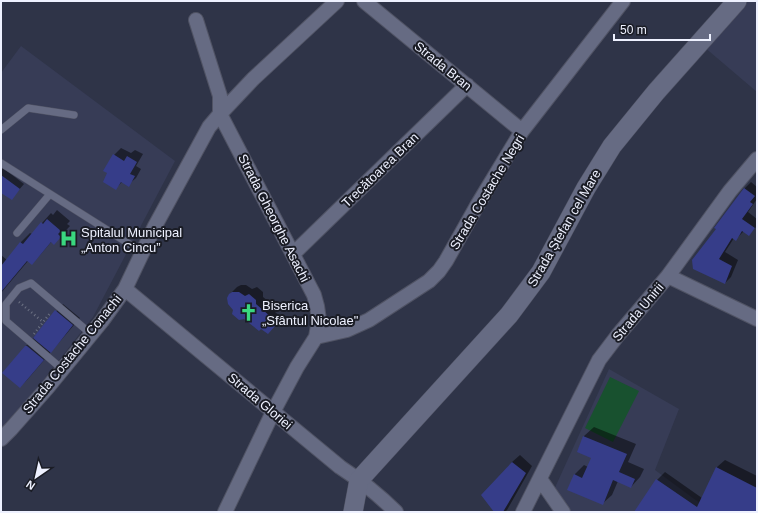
<svg xmlns="http://www.w3.org/2000/svg" width="758" height="513" viewBox="0 0 758 513" font-family="Helvetica,sans-serif">
<style>
.built{fill:#373c56}
.green{fill:#18512f}
.shadow{fill:#0007}
.building{fill:#363d89}
.lines{fill:none;stroke-linecap:round;stroke-linejoin:round}
.lane-casing{stroke:#505364;stroke-width:8}
.street-casing{stroke:#505364;stroke-width:16}
.secondary-casing{stroke:#505364;stroke-width:20}
.path{stroke:#6d7284;stroke-width:2.5;stroke-dasharray:1 3;stroke-linecap:butt}
.lane{stroke:#666b83;stroke-width:7}
.street{stroke:#666b83;stroke-width:14}
.secondary{stroke:#666b83;stroke-width:19}
.labels{text-anchor:middle;dominant-baseline:central;stroke-width:4;stroke-linejoin:round;paint-order:stroke}
.street-label{font-size:13px;fill:#eef1ff;stroke:#1a1c25}
.poi-label{font-size:13px;fill:#eef1ff;stroke:#1a1c25;text-anchor:start}
</style>
<rect width="100%" height="100%" fill="#2f3448"/>
<path class="built" d="M744 1H757V92L703 46Z
M21 46 175 161 93 317 4 430 1 432V73Z
M609 369 679 409 655 470 712 512H569L553 492Z"/>
<path class="green" d="M610 377 639 391 613 442 585 428Z"/>
<path class="shadow" d="M121 148 131 153 135 150 143 154 136 166 141 169 136 178 128 185 122 182 116 188 109 173 114 155Z
M3 168 24 184 11 199 1 191V169Z
M751 182 757 187V193L756 195 757 196V199L748 212 757 219V226L749 235 744 231 736 239 734 238 725 252 738 260 731 277 725 283 694 268 717 229 716 228 745 188Z
M57 210 70 221 67 224 70 226 54 243 52 241 41 254 32 264 28 261 1 293V255L7 260 21 242 30 233 32 234 42 223 51 213 53 215Z
M241 285H246L252 289 257 287 263 292V297L278 309 275 312 282 318 275 326 234 309 229 295 237 287Z
M63 304 80 318 27 380 20 387 26 346Z
M594 427 636 444 628 462 644 469 640 477 631 487 618 481 612 495 602 504 574 475 584 465 588 467 592 457 578 451 584 436Z
M520 455 532 466 507 510 505 512H495L512 462Z
M725 460 757 476V512H635L657 480 665 472 702 498 717 467Z"/>
<path class="building" d="M113 154 124 161 127 156 137 162 130 174 135 176 129 187 121 182 116 190 103 182 107 173 103 171Z
M1 175 20 189 12 200 1 193Z
M744 188 755 196 750 202 753 204 742 219 755 228 749 236 742 231 736 241 732 238 719 259 732 266 725 284 693 269 692 260 716 229 714 228Z
M47 219 61 231 58 234 61 237 54 245 51 242 32 265 27 261 1 292V266L20 242 23 244 41 222 43 224Z
M232 292H239L245 296 249 294 256 300V304L271 317 269 320 276 325 268 334 261 329 259 331 244 319 239 320 232 314 233 310 228 304 227 298 229 294Z
M55 310 73 325 51 353 33 338Z
M25 346H27L44 360 20 388 2 373Z
M583 436 627 454 619 472 635 479 631 488 613 480 603 505 567 490 574 474 582 478 591 458 577 452Z
M512 462 526 473 503 512H494L481 495Z
M716 467 757 488V512H634L656 479 697 507Z"/>
<g class="lines">
<defs>
<path id="lane" d="M1 130 28 108 74 115
M1 163 142 252
M17 233 50 194
M62 369 6 321V304L19 288 31 283 91 334"/>
<path id="street" d="M364 1 522 131
M196 20 220 96V114L314 295 317 306 319 320 316 337 297 367 273 412 225 512
M293 254 467 85
M668 276 757 319
M125 289 340 467C360 480 379 495 396 512
M316 337 347 330 369 320 429 281 439 271 446 261 478 204 522 131 623 1
M1 439 11 429 48 387 102 321 125 289 155 226 209 127 220 114 253 79 337 1
M540 479 563 512
M523 512 599 360 618 335 668 276 730 191 757 159"/>
<path id="secondary" d="M353 512 359 480 509 315 541 272 586 188 612 146 656 92 737 1"/>
</defs>
<use href="#lane" class="lane-casing"/>
<use href="#street" class="street-casing"/>
<use href="#secondary" class="secondary-casing"/>
<path class="path" d="M19 302 43 322
M34 334 51 312"/>
<use href="#lane" class="lane"/>
<use href="#street" class="street"/>
<use href="#secondary" class="secondary"/>
</g>
<defs>
<symbol id="hospital-bare" viewBox="-9 -9 18 18"><path d="M-5-5h3v3.5h4V-5h3V5h-3V1.5h-4V5h-3Z" fill="#3ad77f" stroke="#1a1c25" stroke-width="2.5" paint-order="stroke"/></symbol>
<symbol id="church-bare" viewBox="-9 -9 18 18"><path d="M-1.2-6h2.4v3.5h3.3v2.4h-3.3V6h-2.4V-.1h-3.3v-2.4h3.3Z" fill="#3ad77f" stroke="#1a1c25" stroke-width="2.5" paint-order="stroke"/></symbol>
</defs>
<g fill-rule="evenodd">
<use href="#hospital-bare" x="56" y="226" width="25" height="25"/>
<use href="#church-bare" x="236" y="300" width="25" height="25"/>
</g>
<g class="labels">
<g class="street-label">
<text transform="translate(443 66) rotate(39)">Strada Bran</text>
<text transform="translate(380 170) rotate(-44)">Trecătoarea Bran</text>
<text transform="translate(487 192) rotate(-59)">Strada Costache Negri</text>
<text transform="translate(274 218) rotate(63)">Strada Gheorghe Asachi</text>
<text transform="translate(564 228) rotate(-60)">Strada Ștefan cel Mare</text>
<text transform="translate(638 312) rotate(-50)">Strada Unirii</text>
<text transform="translate(72 354) rotate(-51)">Strada Costache Conachi</text>
<text transform="translate(260 401) rotate(40)">Strada Gloriei</text>
</g>
<g class="poi-label">
<text x="81" y="232">Spitalul Municipal<tspan x="81" dy="15">„Anton Cincu”</tspan></text>
<text x="262" y="305">Biserica<tspan x="262" dy="15">„Sfântul Nicolae"</tspan></text>
</g>
</g>
<rect width="758" height="513" fill="none" stroke="#eef1ff" stroke-width="4"/>
<g transform="translate(36 477) rotate(214)" stroke="#1a1c25" stroke-width="3" paint-order="stroke">
<path d="M0-3L7 15L0 10L-7 15Z" fill="#eef1ff"/>
<text y="-6" font-size="11" font-weight="bold" text-anchor="middle" fill="#eef1ff">N</text>
</g>
<path d="M614 34v6h96v-6" fill="none" stroke="#eef1ff" stroke-width="2"/>
<text x="620" y="34" font-size="12" fill="#eef1ff" stroke="#1a1c25" stroke-width="3" paint-order="stroke">50 m</text>
</svg>
